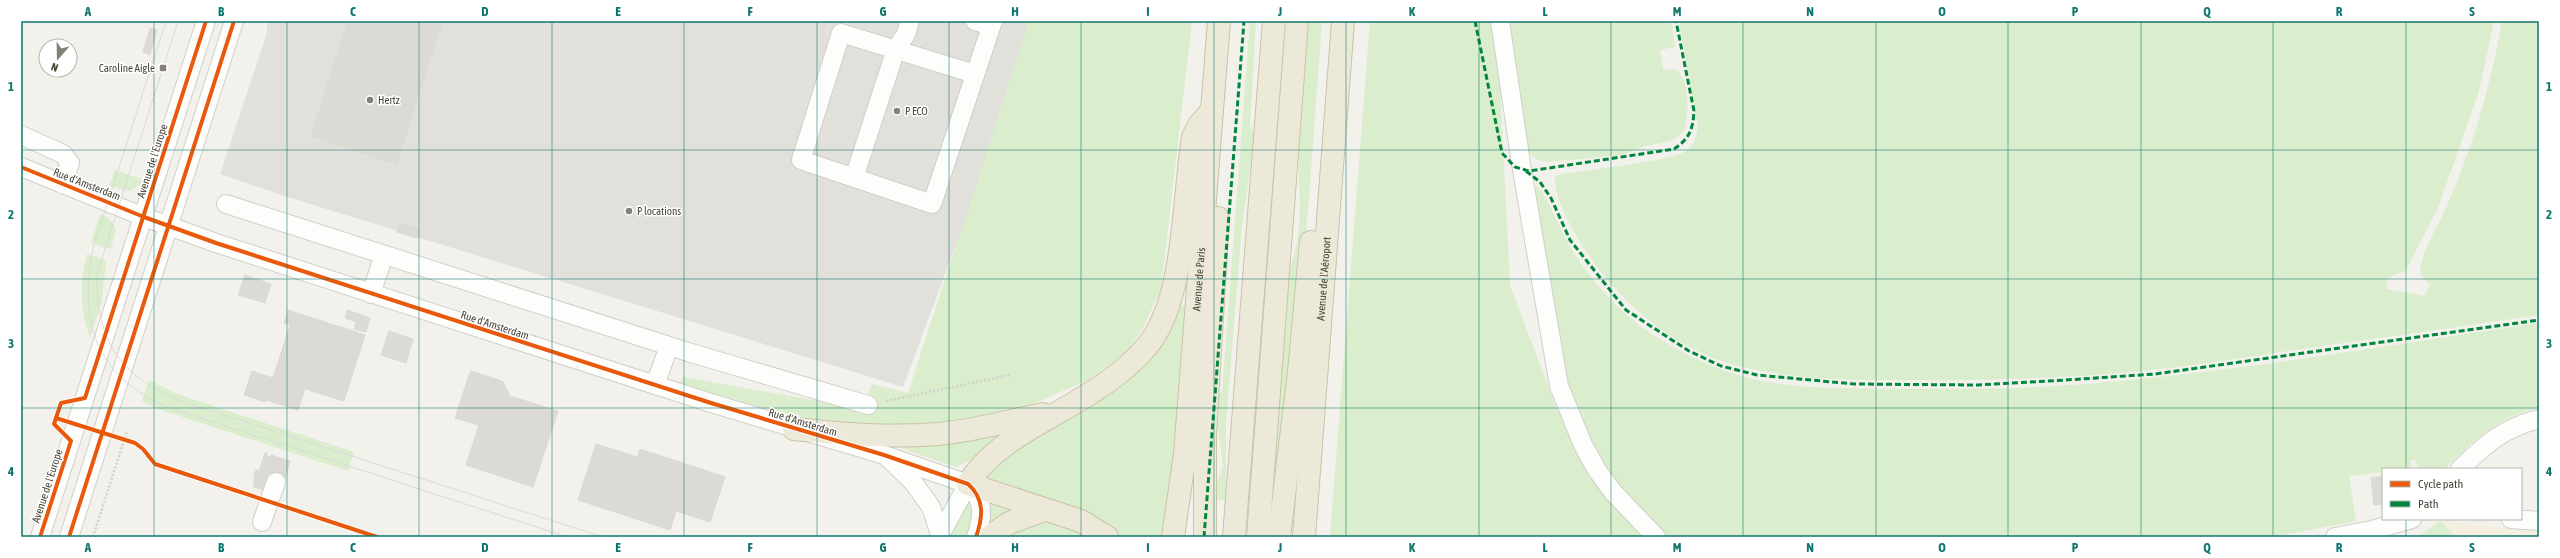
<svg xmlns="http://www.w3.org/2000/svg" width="2560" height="558" viewBox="0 0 2560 558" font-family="'Asap Condensed',sans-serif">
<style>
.commercial{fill:#f5efdf}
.green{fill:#daedcc}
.parking{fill:#e1e0db}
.building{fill:#dcdad4;stroke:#dad9d2}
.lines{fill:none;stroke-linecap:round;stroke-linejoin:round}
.minor-casing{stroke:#d0cfc9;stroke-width:20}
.highway-casing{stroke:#cac3a7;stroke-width:24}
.path{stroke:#d2d1ca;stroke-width:2.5;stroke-dasharray:2 2;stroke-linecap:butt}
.minor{stroke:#fdfdfc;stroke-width:18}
.highway{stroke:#ede9d9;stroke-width:22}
.tram{stroke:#dadad9;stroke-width:1}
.quiet{stroke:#00873e;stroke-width:3;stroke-dasharray:6 3;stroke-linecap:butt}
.cycleway-casing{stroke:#fff;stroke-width:6}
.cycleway{stroke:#e8590c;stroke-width:4}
.grid{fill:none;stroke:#0f766e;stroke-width:1;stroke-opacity:0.55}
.poi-dot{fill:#848176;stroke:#fff;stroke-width:1.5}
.labels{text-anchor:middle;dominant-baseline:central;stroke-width:3;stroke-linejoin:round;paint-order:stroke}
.poi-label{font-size:11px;fill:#494537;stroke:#fff;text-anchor:start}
.street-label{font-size:11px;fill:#494537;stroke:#fff}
.neatline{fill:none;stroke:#0f766e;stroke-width:1.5}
.grid-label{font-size:13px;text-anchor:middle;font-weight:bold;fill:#0f766e}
</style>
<rect width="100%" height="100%" fill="#f2f1ec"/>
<path class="commercial" d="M2440 521 2539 532V537H2418Z"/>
<path class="green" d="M1029 21H1192L1161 289 1142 330 1125 353 1088 380 1007 415 908 429 833 424 763 408 680 383 683 377 862 409 872 384 908 393Z
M1250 21H1256L1250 125 1255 136 1242 225 1226 424V500H1211L1223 466 1218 428 1209 455 1210 392 1222 393Z
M1307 21H1322L1309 198 1287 430 1280 470 1272 469 1291 265C1306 224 1297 180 1298 137 1298 99 1304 60 1307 21Z
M1370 21H1493L1500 85 1510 285 1555 405 1593 480 1635 528 1646 537H1330Z
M1506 21H1671L1675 47 1660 50 1663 70 1674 69C1691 77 1689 116 1684 131L1671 141 1649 145 1621 155 1547 162C1533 159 1529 155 1524 142Z
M1679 21H2494L2479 91 2438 208 2406 270 2388 278 2386 289 2424 296 2430 285 2421 275C2417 260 2438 225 2445 210 2472 150 2491 86 2502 21H2539V315C2453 328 2366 340 2280 352 2234 359 2187 367 2140 371 2071 378 2002 380 1933 380 1865 380 1794 382 1728 363 1677 347 1634 313 1601 272 1584 251 1553 203 1555 176L1563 174C1585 170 1673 161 1686 151 1695 144 1696 137 1698 127Z
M115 170 142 179 141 183 130 191 109 186Z
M1537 186C1552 204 1559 228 1571 248 1592 283 1624 317 1658 338 1683 353 1710 367 1738 375 1791 391 1857 388 1912 389 1965 389 2018 389 2071 385 2228 373 2384 346 2539 323V408C2499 415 2473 442 2444 469H2418L2416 460 2410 461 2412 469H2383V472L2349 476 2356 521 2271 537H1663L1613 485 1562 387 1534 192Z
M100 214 107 217 116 228 111 249 91 243Z
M87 254 106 260 102 300 90 338C80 309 79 284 87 254Z
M1177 304 1186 306 1176 438 1163 537H1120L1116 532 987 480V473L1011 451 1073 415Z
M149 380 177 394 354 452 348 471 158 409 142 401Z
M1001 435 969 461 956 467 892 445Z
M969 500 974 503 970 537H950Z
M996 503 1014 510 984 529 991 505Z
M1039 520 1064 521 1100 537H999Z
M2440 521 2456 537H2418Z"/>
<path class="parking" d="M267 21H1029L964 223 903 387 291 198 220 174 267 33Z"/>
<path class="building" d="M348 21H439L442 22 428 64 343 37Z
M150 28 157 30 150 55 143 52Z
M343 37 428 64 397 164 311 136Z
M400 224 420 230 417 238 397 232Z
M245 275 271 284 265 303 238 295Z
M288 310 365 335 344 401 305 389 298 410 266 400 290 325 284 323Z
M347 310 370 318 366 332 354 329 356 322 345 318Z
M389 331 413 339 406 363 381 355Z
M252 371 273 378 265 402 244 395Z
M471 371 499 380 489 386 487 381 469 375Z
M469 375 487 381 489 386 499 380 503 382 510 396 558 411 533 487 466 465 479 425 455 418Z
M596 444 637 457 640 449 725 477 710 522 676 511 670 530 578 500Z
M265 453H267L266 456 271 457V455L290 461 285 479 268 473 263 490 254 487V475L256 470 259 471Z
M2383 476V504L2374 505 2371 478Z"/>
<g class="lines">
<defs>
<path id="minor" d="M975 21 991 26
M1500 21 1522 170 1559 386 1583 445 1597 470 1613 492 1656 537
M975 74 841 33 801 160 932 204 993 21
M21 135 63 154 70 163 62 184
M21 167 144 217 216 243 711 403 884 455 968 484C985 499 983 517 976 537
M854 178 896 49 906 34 910 21
M226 204 688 352 868 405
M371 294 384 255
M655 385 669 346
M888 458 913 482 931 507 940 534
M2460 469C2486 444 2503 428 2539 419
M2511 519 2539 521
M262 522 276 482
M40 537 206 21
M69 537 234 21
M939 537 968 484
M2335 537 2372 530 2412 519"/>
<g id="highway">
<path d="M794 429C842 434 889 438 938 434 973 431 1008 421 1043 414"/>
<path d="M989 537 1009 523 1044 510"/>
<path d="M1107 537 1081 521 968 484C990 448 1028 430 1064 409 1095 391 1125 373 1148 345 1186 298 1183 197 1193 137L1199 125 1212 110"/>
<path id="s1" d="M1173 537 1185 454 1219 21"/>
<path d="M1205 537V434L1218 218"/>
<path d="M1234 537 1274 21"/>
<path d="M1258 537 1297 21"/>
<path d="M1279 537 1299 372 1311 242"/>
<path id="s2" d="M1304 537 1343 21"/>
</g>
</defs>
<use href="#minor" class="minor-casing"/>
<use href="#highway" class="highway-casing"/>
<path class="path" d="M886 401 1010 375
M93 537 127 431"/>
<use href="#minor" class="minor"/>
<use href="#highway" class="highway"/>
<path class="tram" d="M166 21 93 248C79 322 94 374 167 407L567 537
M178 21 97 274C95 342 123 380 187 403L603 537"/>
<path class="quiet" d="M1475 21 1502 153 1515 167 1529 171 1674 149C1689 139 1693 130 1694 111L1676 21
M1526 171 1540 182 1551 198 1570 240 1626 310 1689 351 1721 366 1757 375 1854 384 1977 385 2066 380 2155 374 2539 320
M1204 537 1244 21"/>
<defs>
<path id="cycleway" d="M21 167 144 217 216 243 711 403 884 455 968 484C985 499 983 517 976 537
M56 418 135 443 143 449 155 464 377 537
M40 537 71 441 54 424 61 403 85 398 206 21
M69 537 234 21"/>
</defs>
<use href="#cycleway" class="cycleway-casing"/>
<use href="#cycleway" class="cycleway"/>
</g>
<path class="grid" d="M154 21V537M287 21V537M419 21V537M552 21V537M684 21V537M817 21V537M949 21V537M1081 21V537M1214 21V537M1346 21V537M1479 21V537M1611 21V537M1743 21V537M1876 21V537M2008 21V537M2141 21V537M2273 21V537M2406 21V469M21 150H2539M21 279H2539M21 408H2539M2406 519V537"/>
<g class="poi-dot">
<rect x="159" y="64" width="8" height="8" rx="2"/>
<circle cx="370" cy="100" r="4"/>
<circle cx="897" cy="111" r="4"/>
<circle cx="629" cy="211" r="4"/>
</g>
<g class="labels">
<g class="poi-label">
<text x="155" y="68" text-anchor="end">Caroline Aigle</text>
<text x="378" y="100">Hertz</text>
<text x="905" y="111">P ECO</text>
<text x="637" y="211">P locations</text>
</g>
<g class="street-label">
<text transform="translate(152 161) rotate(-72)">Avenue de l'Europe</text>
<text transform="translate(87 184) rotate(21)">Rue d'Amsterdam</text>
<text stroke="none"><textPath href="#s1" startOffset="259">Avenue de Paris</textPath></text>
<text stroke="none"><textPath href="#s2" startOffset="259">Avenue de l'Aéroport</textPath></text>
<text transform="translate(495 325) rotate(18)">Rue d'Amsterdam</text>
<text transform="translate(803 422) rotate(17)">Rue d'Amsterdam</text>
<text transform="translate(47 486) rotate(-72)">Avenue de l'Europe</text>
</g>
</g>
<rect width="2560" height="558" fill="none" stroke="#ffffff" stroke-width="44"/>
<rect x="2382" y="468" width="140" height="52" fill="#ffffff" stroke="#b6b5af"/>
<rect x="2390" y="481" width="20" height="6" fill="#e8590c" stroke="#b6b5af"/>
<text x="2418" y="488" font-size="12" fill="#494537">Cycle path</text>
<rect x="2390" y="501" width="20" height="6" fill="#00873e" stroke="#b6b5af"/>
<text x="2418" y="508" font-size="12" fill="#494537">Path</text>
<g transform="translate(58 58) rotate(200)"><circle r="19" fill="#ffffff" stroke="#b6b5af"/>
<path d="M0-3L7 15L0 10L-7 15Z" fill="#848176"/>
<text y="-6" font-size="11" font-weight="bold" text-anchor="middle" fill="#494537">N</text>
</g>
<rect x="22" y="22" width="2516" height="514" class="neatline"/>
<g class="grid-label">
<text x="88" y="16">A</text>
<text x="221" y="16">B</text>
<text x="353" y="16">C</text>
<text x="485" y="16">D</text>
<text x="618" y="16">E</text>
<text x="750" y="16">F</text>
<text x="883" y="16">G</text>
<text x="1015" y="16">H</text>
<text x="1148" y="16">I</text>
<text x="1280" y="16">J</text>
<text x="1412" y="16">K</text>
<text x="1545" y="16">L</text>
<text x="1677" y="16">M</text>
<text x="1810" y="16">N</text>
<text x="1942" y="16">O</text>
<text x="2075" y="16">P</text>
<text x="2207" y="16">Q</text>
<text x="2339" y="16">R</text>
<text x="2472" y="16">S</text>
<text x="11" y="91">1</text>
<text x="2549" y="91">1</text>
<text x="11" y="219">2</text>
<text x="2549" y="219">2</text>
<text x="11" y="348">3</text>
<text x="2549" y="348">3</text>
<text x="11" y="476">4</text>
<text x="2549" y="476">4</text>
<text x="88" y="552">A</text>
<text x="221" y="552">B</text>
<text x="353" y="552">C</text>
<text x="485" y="552">D</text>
<text x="618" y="552">E</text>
<text x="750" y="552">F</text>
<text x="883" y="552">G</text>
<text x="1015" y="552">H</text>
<text x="1148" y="552">I</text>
<text x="1280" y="552">J</text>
<text x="1412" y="552">K</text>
<text x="1545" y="552">L</text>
<text x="1677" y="552">M</text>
<text x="1810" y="552">N</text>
<text x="1942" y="552">O</text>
<text x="2075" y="552">P</text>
<text x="2207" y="552">Q</text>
<text x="2339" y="552">R</text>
<text x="2472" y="552">S</text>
</g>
</svg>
